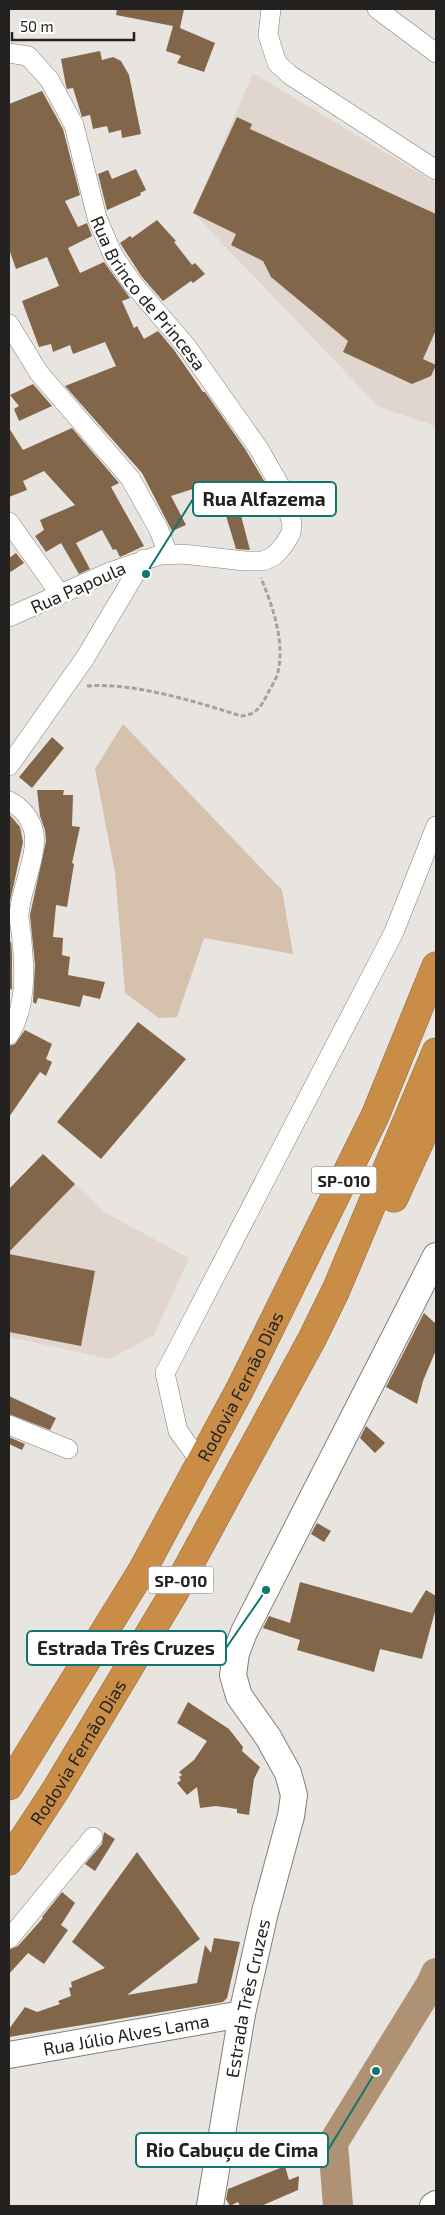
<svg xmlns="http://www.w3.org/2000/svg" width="445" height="2215" viewBox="0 0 445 2215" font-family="'Exo 2',sans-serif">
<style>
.built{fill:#e0d6cd}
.green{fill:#d5c1ac}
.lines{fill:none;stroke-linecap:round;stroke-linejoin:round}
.river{stroke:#af9273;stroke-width:30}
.building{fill:#826649}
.street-casing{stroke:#827f7b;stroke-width:20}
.secondary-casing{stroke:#827f7b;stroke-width:28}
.highway-casing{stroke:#8f6839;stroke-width:29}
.path{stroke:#a5a29e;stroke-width:3;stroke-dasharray:5 2.5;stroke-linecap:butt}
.street{stroke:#fff;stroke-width:19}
.secondary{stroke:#fff;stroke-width:26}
.highway{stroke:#c98d47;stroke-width:28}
.labels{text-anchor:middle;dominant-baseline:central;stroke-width:5;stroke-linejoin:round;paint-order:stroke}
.shield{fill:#fff;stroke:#656463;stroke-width:1}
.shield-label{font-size:16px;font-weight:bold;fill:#232220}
.street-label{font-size:18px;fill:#232220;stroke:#fff}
.leader{fill:none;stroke:#0f766e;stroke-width:2}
.callout-dot{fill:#0f766e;stroke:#fff;stroke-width:2}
.callout{fill:#fff;stroke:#0f766e;stroke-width:2}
.callout-label{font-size:19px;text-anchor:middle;font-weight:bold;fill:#232220}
</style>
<rect width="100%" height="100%" fill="#e8e4e0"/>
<path class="built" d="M253 73 436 183V426L379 407 193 213Z
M43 1154 104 1212 189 1258 154 1335 110 1359 9 1337V1189Z"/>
<path class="green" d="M123 724 282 890 293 954 204 938 177 1017 159 1018 125 993 115 873 95 769Z"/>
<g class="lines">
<path class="river" d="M338 2206 333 2143 431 1984 436 1973"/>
</g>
<path class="building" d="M117 9H184L180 28 215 43 204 72 177 63 181 56 166 51 173 26 116 15Z
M100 51 102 60 113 57 121 61 129 75 141 134 122 138 121 130 109 133 107 126 93 129 90 115 82 117 73 88 67 89 66 86 61 59Z
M42 91 63 129 80 195 65 201 78 227 87 223 92 236 68 248 80 273 104 262 130 298 122 301 134 328 137 326 144 339 158 331 174 350 203 392H205L245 449 269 489V491L238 504 250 550 236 549 224 509 210 513 202 486 171 496 186 525 172 531 142 473 65 386 116 366 105 342 73 354 70 345 53 352 51 344 39 347 22 301 59 286 47 257 16 269 9 249V104Z
M237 117 252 124 250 129 436 214V330L423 359 436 365 431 376 412 384 343 352 348 341 271 277 263 261 231 245 236 234 193 213Z
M136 169 146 190 140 193 141 195 107 210 98 174 108 170 112 179Z
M157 220 176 241 174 242 192 265 195 263 205 274 193 283 191 281 163 301 142 277 120 243 130 236 132 238Z
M33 384 52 406 19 421 14 409 19 406 10 395Z
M9 428 23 450 72 428 119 483 111 487 144 546 120 557 116 549 113 550 102 530 76 543 90 569 79 574 61 543 46 552 35 536 44 530 40 520 75 505 44 471 23 481 27 490 9 497Z
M16 553 24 563 9 573V558Z
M52 737 64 748 32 788 19 777Z
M37 790H64L63 795H73L72 826 80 827 72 863 74 864 67 907 56 905 53 937 63 938 62 955 70 957 68 975 105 982 100 999 83 995 80 1007 38 998 36 1004 33 1002 35 965 30 915 46 841 45 830 40 816Z
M9 814 20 827 23 842 9 906Z
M9 941 11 942 12 954V990L9 988Z
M138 1022 186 1059 101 1159 57 1122Z
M25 1030 52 1044 46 1059 52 1062 46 1076 40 1072 9 1117V1046L15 1044Z
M43 1154 75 1184 9 1252V1189Z
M9 1254 95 1271 81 1346 9 1332Z
M424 1313 436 1324V1350L423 1381 417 1404 386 1387Z
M9 1396 56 1418 50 1430 9 1414Z
M366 1426 385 1443 375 1453 360 1438Z
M9 1437 25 1444 22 1450 9 1444Z
M317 1523 331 1531 324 1542 311 1534Z
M300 1582 412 1613 426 1590 436 1596V1608L422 1659 380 1649 374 1672 297 1650 300 1640 263 1628 269 1616 290 1623Z
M188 1702 229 1729 243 1747 242 1751 260 1767 254 1779 249 1815 237 1813V1809L216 1806 200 1808 197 1787 187 1795 177 1783 181 1780 179 1777 182 1775 179 1772 194 1760 207 1741 177 1723Z
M104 1832 115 1839 95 1871 85 1864 102 1844Z
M137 1852 200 1939 127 1995 197 1983 205 1945 211 1953 214 1938 240 1942 227 1998 223 2002 9 2037V2029L25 2007 37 2012 60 2004 58 2001 71 1996 69 1988 72 1987 71 1982 105 1968 72 1942Z
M62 1892 75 1903 61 1925 68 1930 44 1964 28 1953 9 1974V1950L18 1946 43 1918 42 1917Z
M285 2166 289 2180 299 2176 298 2190 261 2206H240L238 2202 230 2206 226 2199 228 2189Z"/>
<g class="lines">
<defs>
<g id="street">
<path d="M271 9 268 35 277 63 290 75 436 170"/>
<path d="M377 9 436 53"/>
<path id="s1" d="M9 53 28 56 49 79 74 125 97 218 113 255 133 284 187 347 259 449 279 484 292 523 291 533 284 545 274 556 263 561H245L183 554 160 555 110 572 9 617"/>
<path d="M9 324 39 373 130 478 159 530 168 554"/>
<path d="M9 522 60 594"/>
<path d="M9 766 85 658 144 559"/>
<path d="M9 801C21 807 31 818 34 833 38 855 20 891 19 915 19 924 22 933 22 942 25 972 26 1008 9 1035"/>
<path d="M9 1425 68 1449"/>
<path d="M200 1461 178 1431 165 1373 394 932 436 826"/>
<path d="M9 1939 93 1837"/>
</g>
<g id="secondary">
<path id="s2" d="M9 2055 242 2014"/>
<path id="s3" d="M210 2206 242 2014 265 1912 291 1816 294 1795 288 1773 268 1737 239 1696 233 1675 236 1653 244 1632 436 1256"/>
<path d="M433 2206 436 2204"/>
</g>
<g id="highway">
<path d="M394 1198 436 1106"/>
<path id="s4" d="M9 1786 143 1569 240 1389 375 1116 436 966"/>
<path id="s5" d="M9 1861 55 1791 175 1591 312 1339 336 1290 436 1052"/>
</g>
</defs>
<use href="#street" class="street-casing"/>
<use href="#secondary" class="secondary-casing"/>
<use href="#highway" class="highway-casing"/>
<path class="path" d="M87 686C133 682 197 702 241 716 256 715 261 707 268 693 271 687 276 680 278 672 285 642 273 607 261 578"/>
<use href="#street" class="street"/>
<use href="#secondary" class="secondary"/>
<use href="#highway" class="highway"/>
</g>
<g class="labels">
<g class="shield">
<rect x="311.5" y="1166.5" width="65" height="27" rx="4"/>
<rect x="148.5" y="1566.5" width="65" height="27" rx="4"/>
</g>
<g class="shield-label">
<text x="344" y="1180">SP-010</text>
<text x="181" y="1580">SP-010</text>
</g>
<g class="street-label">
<text stroke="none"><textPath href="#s1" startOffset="290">Rua Brinco de Princesa</textPath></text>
<text transform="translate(78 587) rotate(-24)">Rua Papoula</text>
<text stroke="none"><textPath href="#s4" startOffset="462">Rodovia Fernão Dias</textPath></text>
<text stroke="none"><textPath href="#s5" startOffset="129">Rodovia Fernão Dias</textPath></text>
<text stroke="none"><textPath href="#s3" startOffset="211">Estrada Três Cruzes</textPath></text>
<text stroke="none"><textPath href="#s2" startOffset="119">Rua Júlio Alves Lama</textPath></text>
</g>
</g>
<path class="leader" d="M146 574L193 499M266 1590L226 1648M376 2071L328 2150"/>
<g class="callout-dot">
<circle cx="146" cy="574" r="5"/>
<circle cx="266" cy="1590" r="5"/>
<circle cx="376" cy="2071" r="5"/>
</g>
<g class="callout">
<rect x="193" y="482" width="143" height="34" rx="5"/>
<rect x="27" y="1631" width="199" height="34" rx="5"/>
<rect x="136" y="2133" width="192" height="34" rx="5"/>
</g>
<g class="callout-label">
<text x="264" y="506">Rua Alfazema</text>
<text x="126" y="1655">Estrada Três Cruzes</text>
<text x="232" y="2157">Rio Cabuçu de Cima</text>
</g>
<rect width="445" height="2215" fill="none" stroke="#232220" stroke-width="20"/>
<path d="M12 32v8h122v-8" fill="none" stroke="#232220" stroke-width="2.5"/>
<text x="20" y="32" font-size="15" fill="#232220" stroke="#ffffff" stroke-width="4" paint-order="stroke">50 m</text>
</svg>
